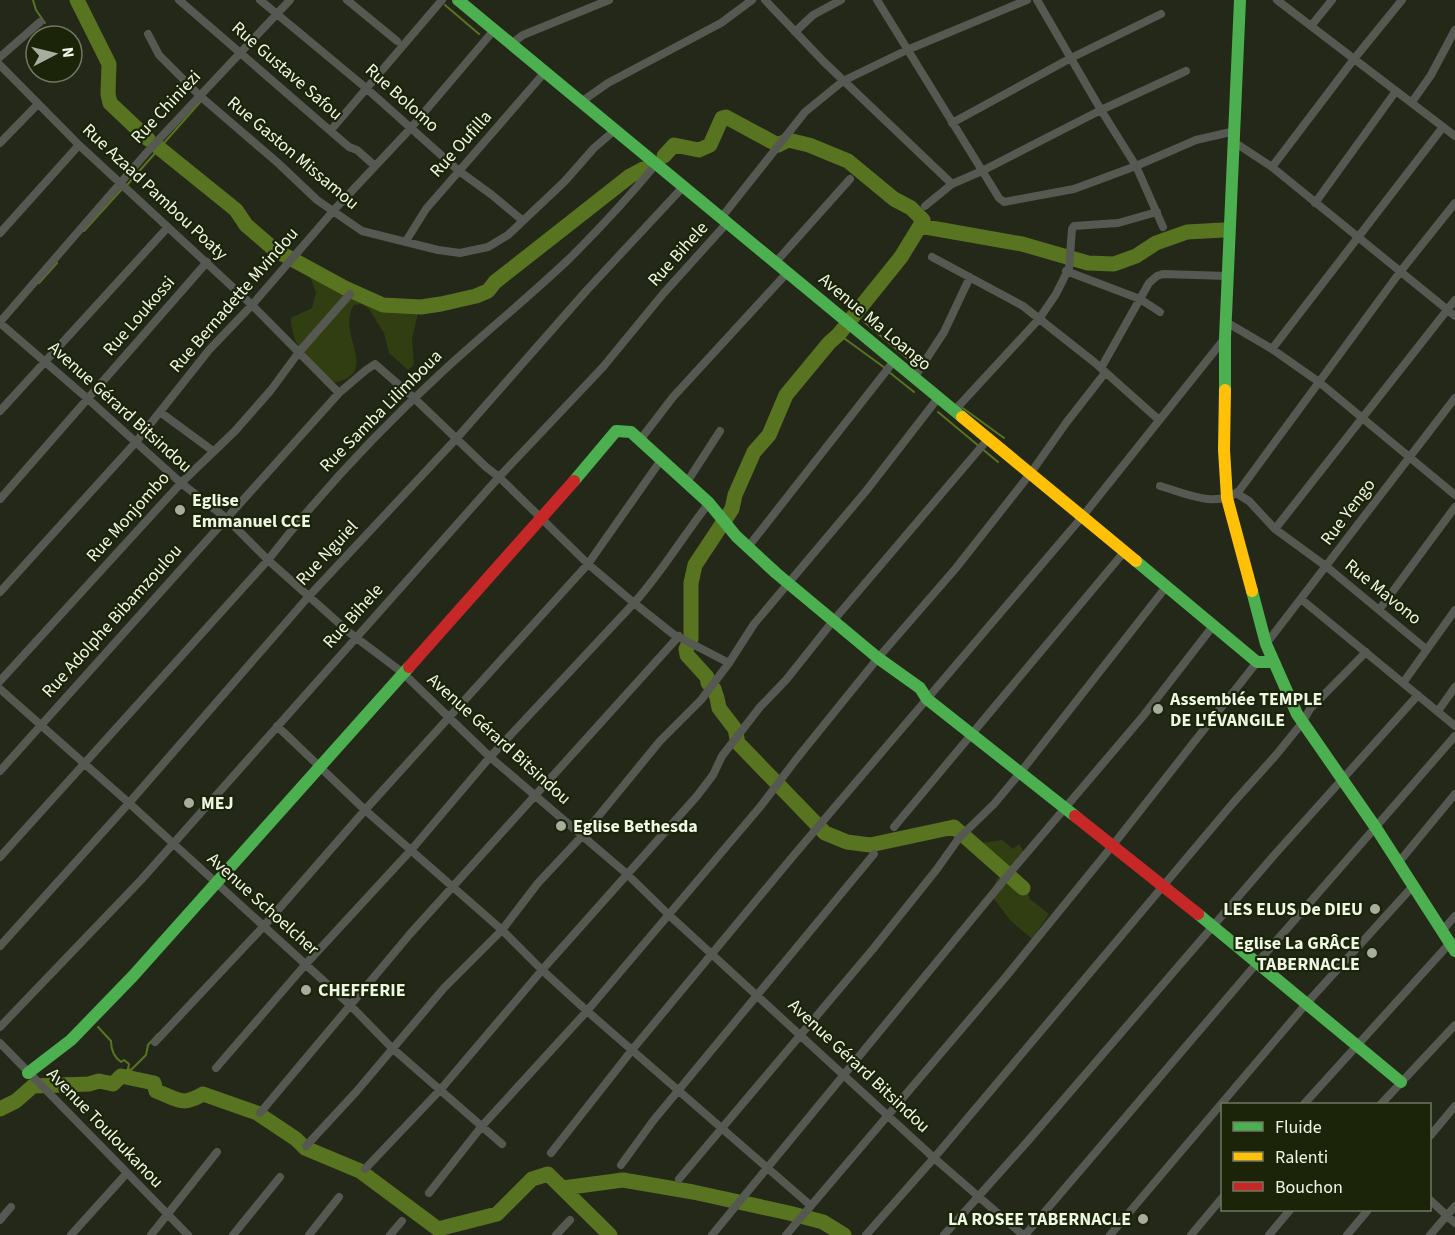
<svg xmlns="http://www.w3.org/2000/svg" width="1455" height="1235" viewBox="0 0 1455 1235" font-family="'Source Sans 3',sans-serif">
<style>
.green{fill:#303e12}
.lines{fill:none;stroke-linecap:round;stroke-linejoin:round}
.stream{stroke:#597420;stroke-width:2}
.river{stroke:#597420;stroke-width:15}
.street{stroke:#565952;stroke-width:8}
.fast{stroke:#4caf50;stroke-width:12}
.slow{stroke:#ffc107;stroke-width:12}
.jam{stroke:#c62828;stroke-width:12}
.poi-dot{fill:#a7ae9e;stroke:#1b2409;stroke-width:2}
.labels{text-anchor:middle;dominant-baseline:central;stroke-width:4.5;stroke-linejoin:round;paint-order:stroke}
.street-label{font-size:18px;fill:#eef6e5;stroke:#1b2409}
.poi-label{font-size:18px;font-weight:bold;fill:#eef6e5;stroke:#1b2409;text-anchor:start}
</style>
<rect width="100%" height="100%" fill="#232819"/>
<path class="green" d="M310 276H321L388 307H411L418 313 412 339 414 365 408 370 389 353 384 333 369 309 362 304 354 305C334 335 388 378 324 384 310 366 290 342 291 318L312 308 316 293Z
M1002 840 1013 849 1019 844 1025 854 1012 869 1016 876 1014 884 1026 887 1030 899 1049 914 1032 939 1010 920 991 895 996 881 1004 867 992 858 974 851 980 843Z"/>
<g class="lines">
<path class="stream" d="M33 0 36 10 45 23
M445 5 479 34
M127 185 201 101
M84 231 122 189
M39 283 57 263
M863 321 914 364
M841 336 885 368
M889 372 914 392
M960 406 1004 438
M938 412 998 462
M98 1027 111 1041C111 1050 114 1057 121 1062L124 1060 129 1064 128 1069
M121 1076 128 1069 131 1070 146 1055 148 1045 158 1034"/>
<path class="river" d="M77 0 109 64 108 94 110 103 148 139
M158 147 236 210 246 225 275 250 345 288 383 305 421 307 441 304 476 296 488 291 495 282 630 176 643 169
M664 156 674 145 699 150 710 145 722 118 726 117 778 145 788 140 809 145 848 161 894 199 911 208 923 220 920 226 1022 244 1088 263 1114 264 1136 256 1156 243 1187 232 1223 230
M920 226 901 257 839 334 829 343 786 395 769 435 754 452 735 495 732 509 695 565 691 583V639L686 649 687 655 707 677 708 683 714 689 717 698 719 708 735 729 738 743 825 833 847 842 870 845 954 827 1023 888
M0 1109 16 1101 33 1086 89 1084 99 1081 113 1084 121 1076 154 1083 156 1091C178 1099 181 1107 203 1094L257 1113 296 1139 305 1148 360 1171 438 1229 497 1214 532 1179 548 1174 610 1235
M563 1188 623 1180 693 1192 789 1213 823 1222 844 1235"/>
<path class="street" d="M179 0 349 147 357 150 375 166
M260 0 366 88 459 171 492 195 522 220
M347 0 397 41
M765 0 823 61 952 184
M877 0 999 198 1004 202 1074 189 1136 166 1196 140 1235 131
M1037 0 1101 110 1136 166 1163 227
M1277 0 1455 136
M1311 26 1332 0
M795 32 813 15 841 0
M148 34 159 55 200 96 278 163 317 200 362 231 438 250 460 253 488 247 508 235 565 181 594 148 615 130
M511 44 523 35 609 0
M0 57 40 22
M0 65 79 145 252 305 339 393
M581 102 608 83 721 23 752 0
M1412 102 1431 75 1455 30
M952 123 1071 58 1161 14
M331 130 442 0
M1234 142 1272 167 1455 316
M0 143 38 104
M1272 167 1354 59 1402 0
M1315 203 1396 91
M925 206 952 184 982 171 1101 110 1186 71
M721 218 805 112 843 81 907 50 1027 0
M0 233 79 145
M406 241 426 209 545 72
M932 257 1023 306 1094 362 1159 420
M775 263 850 179
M1066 271 1140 299 1160 312
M0 322 148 151 290 0
M1226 322 1272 349 1319 382 1455 495
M0 323 88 399 181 483 226 518 268 560 350 633 403 673 490 757 627 874 669 915 934 1158 1023 1235
M1272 349 1443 127
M1101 368 1149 283 1157 276 1163 274 1227 276
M914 378 944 332 970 277
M0 411 168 227
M954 411 1039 319 1056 294 1069 268 1072 229 1074 226 1118 223 1157 212
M160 412 213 451
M640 440 673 397 787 273
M687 482 720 431
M1160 486C1185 493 1216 509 1239 491L1400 272 1455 203
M1236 493 1249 501 1275 529 1327 567 1426 649
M0 499 207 262
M1275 529 1455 300
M748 547 894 361
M0 592 136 442 209 350 252 305 334 210 410 129 494 30
M1301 599 1455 726
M1379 610 1455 507
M1266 644 1455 398
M0 681 181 483 235 431 271 390 299 352 350 294
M1403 683 1455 610
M0 689 129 803 350 1005 392 1048 502 1144
M1438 711 1455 687
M277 726 365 810 502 930 542 970 587 1011 810 1205
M0 771 339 393 366 370 375 364 414 398 486 467 499 477 588 564 634 603 673 634 729 663
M894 827 1124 552
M0 857 268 560C320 493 378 431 441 373 483 334 528 298 570 258 600 228 629 197 656 164
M1399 862 1455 794
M1442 931 1455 916
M0 946 129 803 309 596 456 439 587 290 683 187
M0 1027 141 880 499 477 603 367 663 294 727 223
M155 1042 263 927 365 810 588 564 661 460
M0 1043 188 1235
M216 1068 305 965 412 849 490 757 634 603C662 572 683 536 709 503
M1304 1104 1450 943
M1381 1104 1455 1025
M260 1113 410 934 679 636
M1430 1136 1455 1106
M306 1146 356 1092 444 988 502 930 538 883 583 835 660 741 701 700 729 663 754 624 866 491 938 398
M551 1153 632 1050 794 855 1082 517 1225 338
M621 1165 653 1121 874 854
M365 1169 441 1089 542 970 697 796 713 775 722 756 760 707 786 680 833 621 988 439
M679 1179 873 949 937 869 959 838 994 804 1020 773 1166 587
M429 1193 482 1126 587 1011 760 807 798 757 878 658 956 568 1030 474 1066 423 1105 373
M1430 1200 1455 1223
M0 1220 11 1207
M71 1235 127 1173
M151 1235 217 1152
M233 1235 280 1177
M309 1235 339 1197
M390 1235 402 1221
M556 1235 570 1220
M712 1235 1014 868 1144 715 1213 626
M786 1235 1004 979 1113 845 1257 662
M866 1235 934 1158 1233 803 1276 755 1302 723 1310 709 1366 652
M944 1235 1027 1142 1276 853 1418 695
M1025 1235 1257 963 1455 736
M1110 1235 1306 1004 1413 886
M1191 1235 1222 1198
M1269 1235 1290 1210
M1347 1235 1368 1210
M1430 1235 1455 1206"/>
<path class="fast" d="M458 0 962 417
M1225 390V338L1240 0
M574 481 616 431 631 432 709 503 736 536 776 573 878 658 920 688 927 699 1075 816
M1136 561 1257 662H1273
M1252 591 1266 644 1297 714 1376 828 1455 951
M1198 914 1401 1082
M28 1073 71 1040 133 976 409 667"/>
<path class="slow" d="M1225 390 1224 450 1227 498 1252 591
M962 417 1136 561"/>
<path class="jam" d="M409 667 574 481
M1075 816 1198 914"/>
</g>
<g class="poi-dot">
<circle cx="180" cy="510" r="6"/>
<circle cx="1158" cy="709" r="6"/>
<circle cx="189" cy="803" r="6"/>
<circle cx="561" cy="826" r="6"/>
<circle cx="1375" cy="909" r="6"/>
<circle cx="1372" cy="953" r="6"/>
<circle cx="306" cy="990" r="6"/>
<circle cx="1143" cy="1219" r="6"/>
</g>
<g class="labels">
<g class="street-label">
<text transform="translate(287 71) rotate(41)">Rue Gustave Safou</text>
<text transform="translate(402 98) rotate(42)">Rue Bolomo</text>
<text transform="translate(166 107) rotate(-47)">Rue Chiniezi</text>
<text transform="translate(461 144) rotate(-48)">Rue Oufilla</text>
<text transform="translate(293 153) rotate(40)">Rue Gaston Missamou</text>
<text transform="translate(155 192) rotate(43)">Rue Azaad Pambou Poaty</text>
<text transform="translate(678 254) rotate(-48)">Rue Bihele</text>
<text transform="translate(234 300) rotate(-49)">Rue Bernadette Mvindou</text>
<text transform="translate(139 316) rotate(-49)">Rue Loukossi</text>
<text transform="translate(875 322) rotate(40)">Avenue Ma Loango</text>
<text transform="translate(120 407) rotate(42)">Avenue Gérard Bitsindou</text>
<text transform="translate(381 411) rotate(-45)">Rue Samba Lilimboua</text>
<text transform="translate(1348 512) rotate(-53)">Rue Yengo</text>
<text transform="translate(128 517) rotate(-48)">Rue Monjombo</text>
<text transform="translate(327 553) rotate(-47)">Rue Nguiel</text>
<text transform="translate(1383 592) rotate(39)">Rue Mavono</text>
<text transform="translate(353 616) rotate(-48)">Rue Bihele</text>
<text transform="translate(112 621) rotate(-48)">Rue Adolphe Bibamzoulou</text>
<text transform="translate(499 739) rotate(42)">Avenue Gérard Bitsindou</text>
<text transform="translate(263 904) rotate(42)">Avenue Schoelcher</text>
<text transform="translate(859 1066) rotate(43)">Avenue Gérard Bitsindou</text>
<text transform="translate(105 1128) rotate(46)">Avenue Touloukanou</text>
</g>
<g class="poi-label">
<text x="192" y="500">Eglise<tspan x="192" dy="21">Emmanuel CCE</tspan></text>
<text x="1170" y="699">Assemblée TEMPLE<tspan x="1170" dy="21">DE L'ÉVANGILE</tspan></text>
<text x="201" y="803">MEJ</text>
<text x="573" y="826">Eglise Bethesda</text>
<text x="1363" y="909" text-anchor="end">LES ELUS De DIEU</text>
<text x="1360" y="943" text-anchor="end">Eglise La GRÂCE<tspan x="1360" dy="21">TABERNACLE</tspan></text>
<text x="318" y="990">CHEFFERIE</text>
<text x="1131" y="1219" text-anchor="end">LA ROSEE TABERNACLE</text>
</g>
</g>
<rect x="1221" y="1103" width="210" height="108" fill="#1b2409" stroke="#6f7861" stroke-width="1.5"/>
<rect x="1233" y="1122" width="30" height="9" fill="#4caf50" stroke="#6f7861" stroke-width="1.5"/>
<text x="1275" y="1133" font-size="18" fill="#eef6e5">Fluide</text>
<rect x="1233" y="1152" width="30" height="9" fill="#ffc107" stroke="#6f7861" stroke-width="1.5"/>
<text x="1275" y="1163" font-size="18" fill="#eef6e5">Ralenti</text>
<rect x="1233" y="1182" width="30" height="9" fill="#c62828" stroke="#6f7861" stroke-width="1.5"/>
<text x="1275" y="1193" font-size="18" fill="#eef6e5">Bouchon</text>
<g transform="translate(54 54) rotate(83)"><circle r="28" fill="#1b2409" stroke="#6f7861" stroke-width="1.5"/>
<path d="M0-4.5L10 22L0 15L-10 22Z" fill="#a7ae9e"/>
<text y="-9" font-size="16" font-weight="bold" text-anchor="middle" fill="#eef6e5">N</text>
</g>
</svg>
